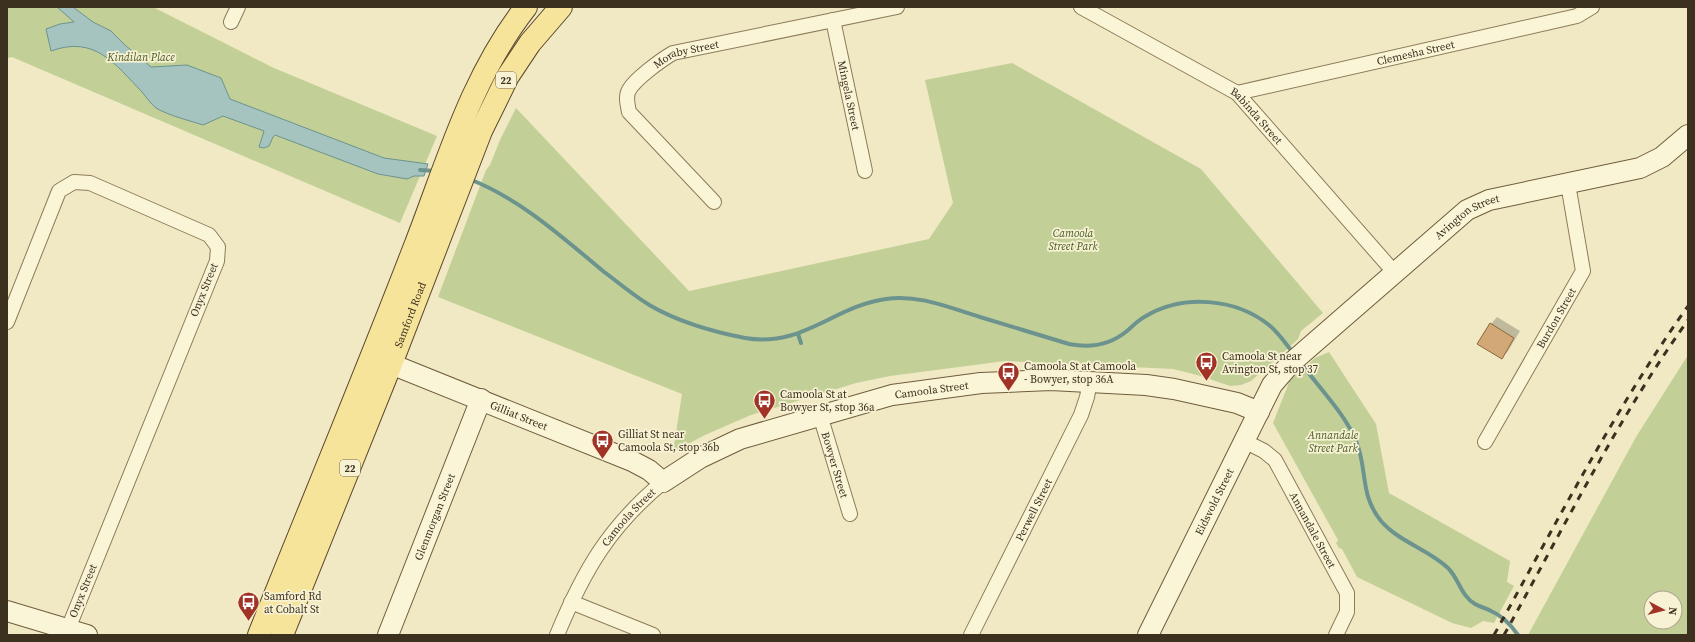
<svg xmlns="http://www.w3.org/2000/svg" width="1695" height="642" viewBox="0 0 1695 642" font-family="'Source Serif 4',serif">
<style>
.green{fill:#c2d097;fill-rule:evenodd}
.water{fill:#a6c4bf;stroke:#6c938e}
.shadow{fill:#0003}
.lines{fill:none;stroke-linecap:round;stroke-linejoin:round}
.stream{stroke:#6c938e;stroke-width:4}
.building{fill:#d2a877;stroke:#8e673d}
.street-casing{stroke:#8d7b59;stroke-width:16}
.secondary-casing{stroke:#6f5c3c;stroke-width:22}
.primary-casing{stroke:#5b482d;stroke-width:24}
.street{stroke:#fbf5d8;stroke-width:14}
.secondary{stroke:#fbf5d8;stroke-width:20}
.primary{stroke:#f6e49a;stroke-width:22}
.rail{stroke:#3c301e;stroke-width:3;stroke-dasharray:7 7;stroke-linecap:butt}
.labels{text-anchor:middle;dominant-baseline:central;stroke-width:3.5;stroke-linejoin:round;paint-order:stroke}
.shield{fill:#f8f2d4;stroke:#746a55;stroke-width:1}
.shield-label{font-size:10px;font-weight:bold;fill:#3c301e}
.street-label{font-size:11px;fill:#3c301e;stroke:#f8f2d4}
.park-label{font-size:11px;font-style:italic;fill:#455a23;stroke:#f8f2d4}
.poi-label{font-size:11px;fill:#3c301e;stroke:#f8f2d4;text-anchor:start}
</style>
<rect width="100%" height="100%" fill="#f1e9c4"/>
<path class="green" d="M7 7H153L274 68 437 136 400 223 12 57 7 58Z
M1012 63 1201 169 1323 313 1301 331 1298 339 1274 361 1251 381 1241 385 1230 386 1201 376 1173 369 1005 361 890 376 856 383 751 415 705 435 673 452 682 394 438 297 486 170 490 165 500 140 516 108 689 291 929 239 953 203 925 80Z
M1329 352 1376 424 1389 493 1510 561 1507 582 1514 586 1494 623 1483 621 1471 628 1452 623 1357 577 1342 549 1339 548 1336 543 1338 540 1273 423 1290 380 1315 358Z
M1688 355V635H1528L1636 437ZM1651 598H1675V622H1651Z"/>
<path class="water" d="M57 7H73L93 22 111 31 125 45 151 67 187 65 221 78 230 99 384 158 428 164 424 176H414L407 179 378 174 275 135 273 137 269 146 264 148 259 147 264 131 223 116 203 125C191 121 167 115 156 108 151 104 146 97 142 92 115 64 95 35 51 51L46 29 60 24 74 22Z"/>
<path class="shadow" d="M1497 317 1520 331 1508 351 1502 358 1491 324Z"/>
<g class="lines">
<path class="stream" d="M420 170 436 171
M469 179C519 198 562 237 603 271 619 283 634 296 651 306 679 322 714 332 745 338 803 348 834 306 886 299 919 294 950 308 980 317 1010 326 1039 335 1069 344 1089 348 1110 345 1127 331 1133 326 1138 320 1146 316 1183 294 1235 298 1269 325 1279 333 1286 344 1293 353
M798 334 801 343
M1300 362C1317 385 1346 415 1356 441 1368 469 1359 494 1381 521 1399 542 1428 549 1448 568 1459 579 1461 596 1475 604 1480 607 1486 608 1491 611 1503 616 1511 625 1518 635"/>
</g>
<path class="building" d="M1490 323 1514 338 1502 359 1477 344Z"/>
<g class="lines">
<defs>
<g id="street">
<path id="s1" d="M1081 7 1237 93 1394 272"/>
<path id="s2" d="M833 20 865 171"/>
<path d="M231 22 238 7"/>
<path id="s3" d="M1237 93 1577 16 1592 7"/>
<path id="s4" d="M714 202 629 112C628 106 625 97 629 90 635 79 661 60 673 53L897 7"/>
<path d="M7 322 59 191 74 182 90 183 209 235 218 247 217 261 68 629"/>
<path id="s5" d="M820 415 850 514"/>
<path id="s6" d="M1244 441 1264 451 1275 460 1347 593V612L1336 635"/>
<path id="s7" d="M1485 442 1583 271 1568 184"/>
<path d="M571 602 653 635"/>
<path id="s8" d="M557 635C584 570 609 527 663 482"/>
<path id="s9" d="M971 635 1081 415 1087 397 1090 381"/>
</g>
<g id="secondary">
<path id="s10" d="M376 358 632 461 649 470 663 482 700 458 740 439 892 395 981 383 1051 380 1146 385 1174 389 1237 403 1259 412"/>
<path d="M7 611 87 635"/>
<path id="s11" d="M388 635 481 399"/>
<path id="s12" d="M1148 635 1272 385 1291 363 1467 210 1489 200 1640 168 1662 157 1688 135"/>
</g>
<g id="primary">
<path d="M259 635C311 505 365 376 415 246 447 164 471 77 526 7"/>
<path id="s13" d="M282 635 391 364 481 131 508 76 530 43 561 7"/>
</g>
</defs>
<use href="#street" class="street-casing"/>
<use href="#secondary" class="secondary-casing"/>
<use href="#primary" class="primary-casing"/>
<use href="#street" class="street"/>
<use href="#secondary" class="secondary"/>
<use href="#primary" class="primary"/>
<path class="rail" d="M1494 635C1556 524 1614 410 1688 306
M1504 635C1563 529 1618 418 1688 320"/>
</g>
<defs>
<symbol id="bus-pin" viewBox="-11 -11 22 30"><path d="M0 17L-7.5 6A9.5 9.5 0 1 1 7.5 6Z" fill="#a03325" stroke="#f8f2d4"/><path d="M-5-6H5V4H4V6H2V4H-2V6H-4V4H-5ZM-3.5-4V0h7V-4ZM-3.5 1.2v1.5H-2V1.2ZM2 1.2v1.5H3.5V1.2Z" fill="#fff"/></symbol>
</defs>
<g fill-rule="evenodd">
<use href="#bus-pin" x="1194" y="350" width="25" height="34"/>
<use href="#bus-pin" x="996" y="360" width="25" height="34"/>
<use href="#bus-pin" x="752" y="388" width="25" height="34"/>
<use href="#bus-pin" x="590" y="428" width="25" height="34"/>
<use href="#bus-pin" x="236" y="590" width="25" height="34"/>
</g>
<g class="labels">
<g class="shield">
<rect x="496" y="72" width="20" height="16" rx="3"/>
<rect x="340" y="460" width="20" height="16" rx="3"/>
</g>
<g class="shield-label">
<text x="506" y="80">22</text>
<text x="350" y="468">22</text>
</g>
<g class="street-label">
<text stroke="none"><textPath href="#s3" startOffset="183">Clemesha Street</textPath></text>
<text stroke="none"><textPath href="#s4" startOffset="216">Moraby Street</textPath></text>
<text stroke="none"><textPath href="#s2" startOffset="77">Mingela Street</textPath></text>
<text stroke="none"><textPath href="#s1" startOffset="208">Babinda Street</textPath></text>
<text stroke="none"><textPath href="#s12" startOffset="538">Avington Street</textPath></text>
<text transform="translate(204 290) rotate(-68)">Onyx Street</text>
<text stroke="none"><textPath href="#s13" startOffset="345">Samford Road</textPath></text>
<text stroke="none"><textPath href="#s7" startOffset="143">Burdon Street</textPath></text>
<text stroke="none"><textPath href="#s10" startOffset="600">Camoola Street</textPath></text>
<text stroke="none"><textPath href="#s10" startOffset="154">Gilliat Street</textPath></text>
<text stroke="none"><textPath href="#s5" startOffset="52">Bowyer Street</textPath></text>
<text stroke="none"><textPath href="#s12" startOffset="149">Eidsvold Street</textPath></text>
<text stroke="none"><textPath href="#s9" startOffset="140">Perwell Street</textPath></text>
<text stroke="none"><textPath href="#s11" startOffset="127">Glenmorgan Street</textPath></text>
<text stroke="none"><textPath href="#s8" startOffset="139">Camoola Street</textPath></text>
<text stroke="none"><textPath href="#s6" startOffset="116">Annandale Street</textPath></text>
<text transform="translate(83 591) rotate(-68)">Onyx Street</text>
</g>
<g class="park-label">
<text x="141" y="57">Kindilan Place</text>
<text x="1073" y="233">Camoola<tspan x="1073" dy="13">Street Park</tspan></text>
<text x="1333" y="435">Annandale<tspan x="1333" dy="13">Street Park</tspan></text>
</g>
<g class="poi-label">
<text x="1222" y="356">Camoola St near<tspan x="1222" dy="13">Avington St, stop 37</tspan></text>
<text x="1024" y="366">Camoola St at Camoola<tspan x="1024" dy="13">- Bowyer, stop 36A</tspan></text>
<text x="780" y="394">Camoola St at<tspan x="780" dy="13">Bowyer St, stop 36a</tspan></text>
<text x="618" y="434">Gilliat St near<tspan x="618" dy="13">Camoola St, stop 36b</tspan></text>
<text x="264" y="596">Samford Rd<tspan x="264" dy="13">at Cobalt St</tspan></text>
</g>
</g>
<rect width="1695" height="642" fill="none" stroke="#3c301e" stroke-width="16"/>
<g transform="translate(1663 610) rotate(97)"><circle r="19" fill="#f8f2d4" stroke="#ada48b"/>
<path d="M0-3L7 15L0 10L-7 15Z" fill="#a03325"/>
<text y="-6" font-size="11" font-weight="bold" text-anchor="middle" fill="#3c301e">N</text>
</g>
</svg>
